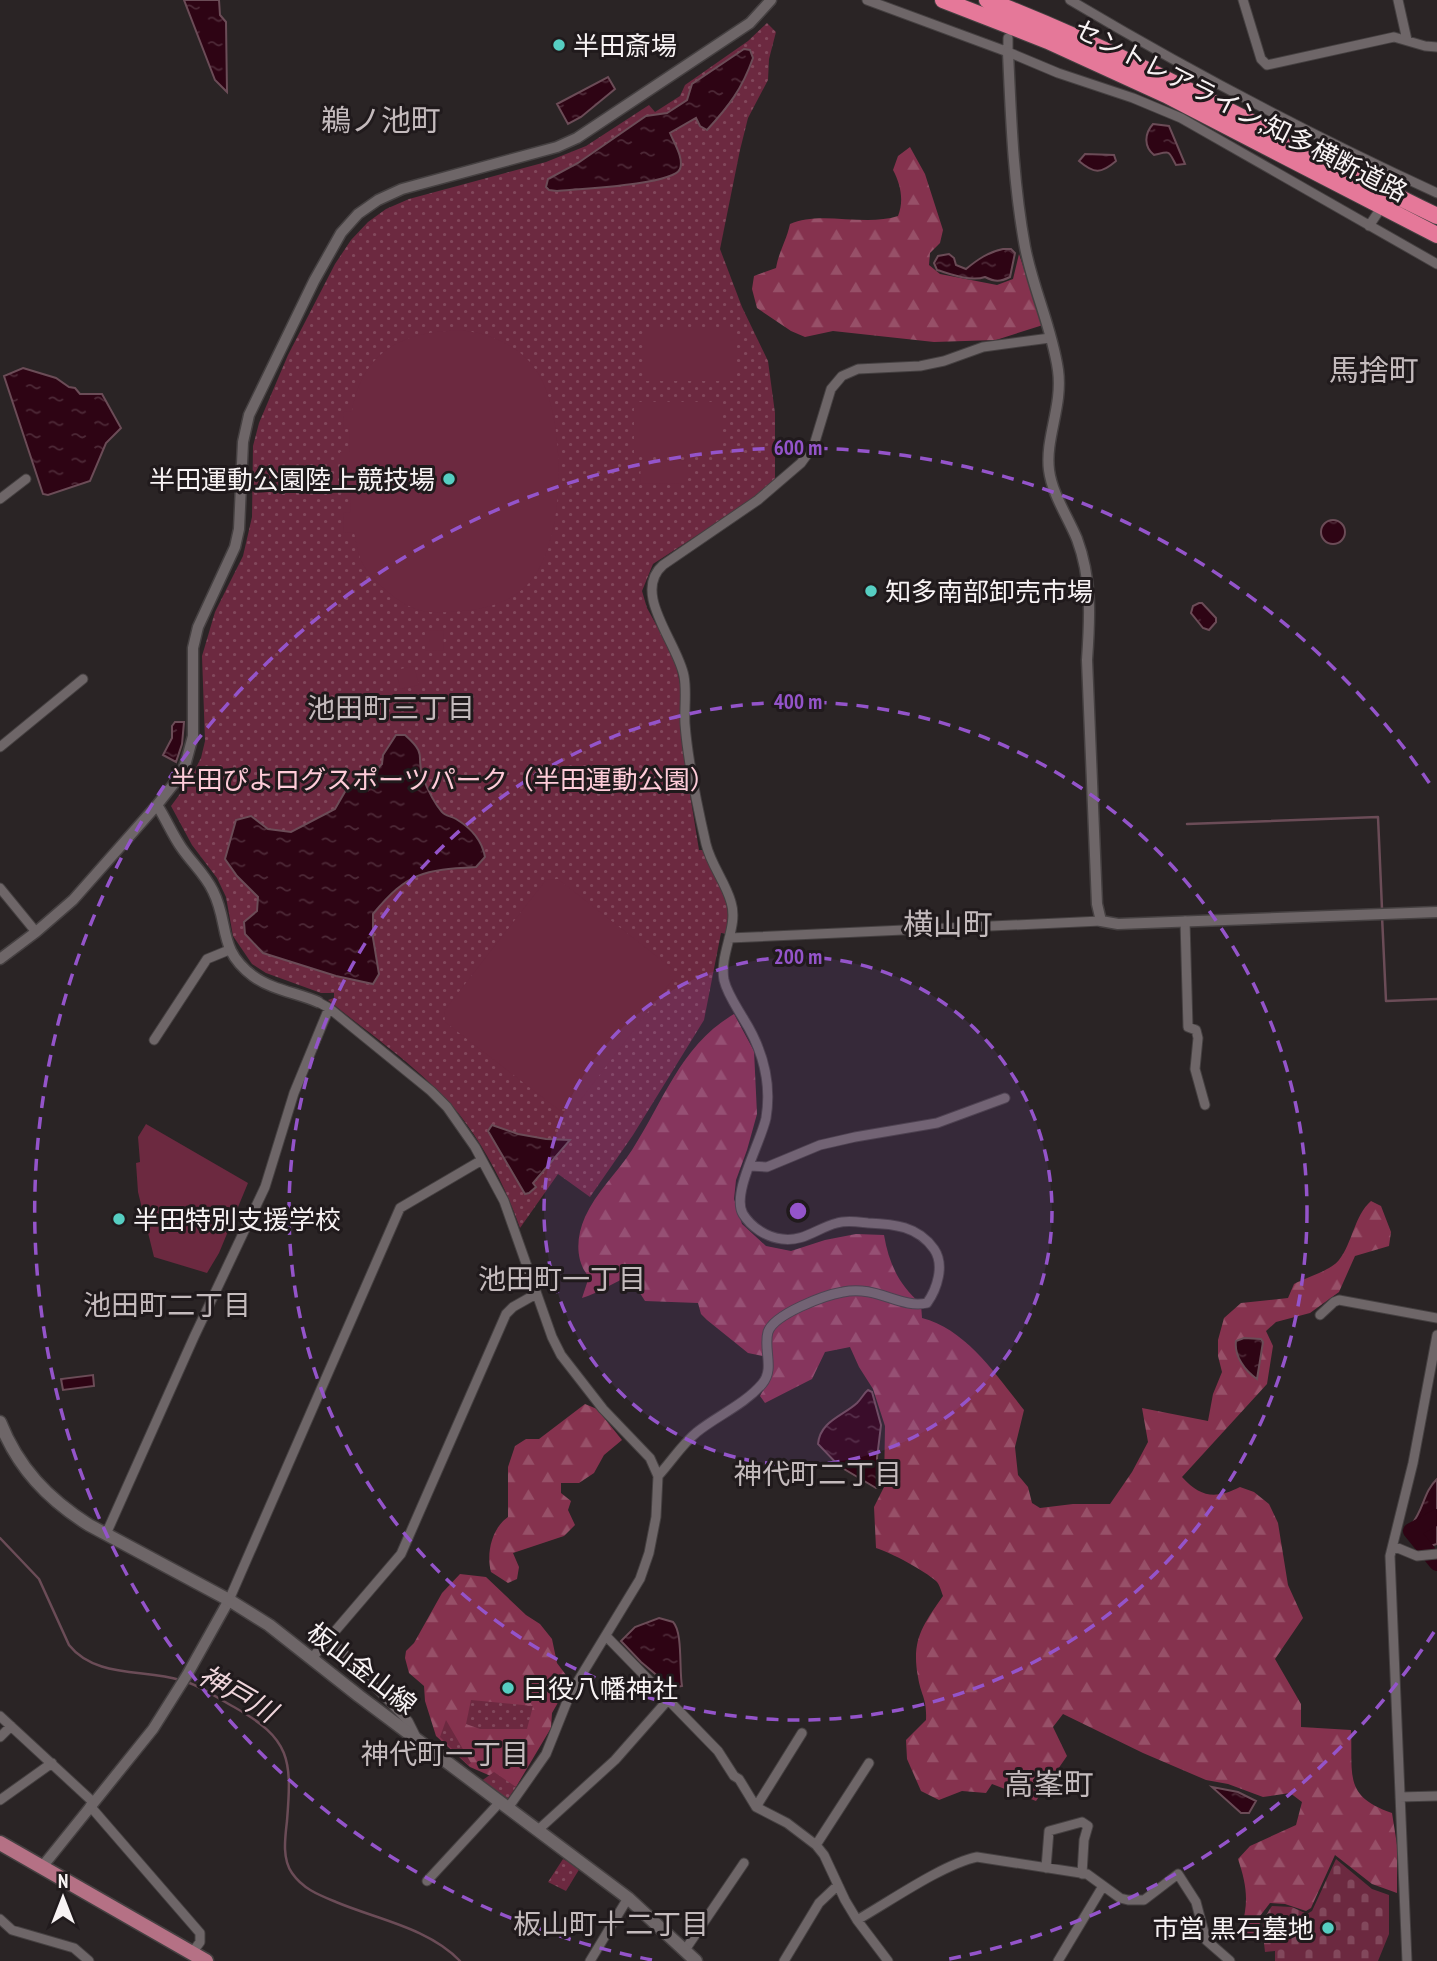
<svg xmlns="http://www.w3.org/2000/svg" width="1437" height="1961" viewBox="0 0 1437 1961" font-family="'PT Sans Narrow','Noto Sans JP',sans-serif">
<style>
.forest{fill:url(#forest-firs)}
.cemetery{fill:url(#cemetery-stones)}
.park{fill:url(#park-dots)}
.garden{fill:#6c2940}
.water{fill:url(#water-ripples);stroke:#6b4c57;stroke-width:2}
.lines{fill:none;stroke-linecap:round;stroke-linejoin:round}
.stream{stroke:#6b4c57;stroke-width:2.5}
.river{stroke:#2e0414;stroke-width:16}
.minor-casing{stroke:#454041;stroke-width:11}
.tertiary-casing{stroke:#454041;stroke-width:13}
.secondary-casing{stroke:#454041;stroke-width:15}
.primary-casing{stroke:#454041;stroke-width:17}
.motorway-casing{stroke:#454041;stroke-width:18}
.minor{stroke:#6e6668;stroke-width:9}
.tertiary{stroke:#6e6668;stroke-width:10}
.secondary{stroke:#6e6668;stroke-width:12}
.primary{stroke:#b57185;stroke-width:14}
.motorway{stroke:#e57899;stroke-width:16}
.ring{fill:none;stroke:#9454ca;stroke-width:3.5;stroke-dasharray:12 9}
.poi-dot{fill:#56cec2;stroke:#201a1c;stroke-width:2.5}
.labels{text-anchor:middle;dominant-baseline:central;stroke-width:6;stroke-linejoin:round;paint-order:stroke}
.poi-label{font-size:26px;fill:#f8f3f4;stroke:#201a1c;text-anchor:start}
.street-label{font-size:26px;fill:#f8f3f4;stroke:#201a1c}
.park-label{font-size:26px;fill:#ffccd9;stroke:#201a1c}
.neighbourhood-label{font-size:28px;fill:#c4bbbd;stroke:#201a1c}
.water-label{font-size:28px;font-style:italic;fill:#efd5db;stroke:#201a1c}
.quarter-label{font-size:30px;fill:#c4bbbd;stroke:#201a1c}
.centre{fill:#9454ca;stroke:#201a1c;stroke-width:3.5}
.ring-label{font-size:21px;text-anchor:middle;font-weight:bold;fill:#9454ca;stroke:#201a1c;stroke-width:6;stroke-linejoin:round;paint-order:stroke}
</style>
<defs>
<pattern id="forest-firs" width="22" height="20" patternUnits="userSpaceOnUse" patternTransform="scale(1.75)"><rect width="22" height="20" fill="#85324e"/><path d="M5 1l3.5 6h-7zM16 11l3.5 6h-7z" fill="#975068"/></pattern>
<pattern id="cemetery-stones" width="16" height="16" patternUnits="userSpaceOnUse" patternTransform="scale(1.75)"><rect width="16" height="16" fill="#6c2940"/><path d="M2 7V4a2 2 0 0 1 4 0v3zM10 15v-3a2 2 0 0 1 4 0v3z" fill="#82485c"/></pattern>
<pattern id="park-dots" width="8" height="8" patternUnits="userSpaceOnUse" patternTransform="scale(1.75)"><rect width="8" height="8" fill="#6c2940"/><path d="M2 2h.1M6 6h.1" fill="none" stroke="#82485c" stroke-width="1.8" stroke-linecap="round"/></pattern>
<pattern id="water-ripples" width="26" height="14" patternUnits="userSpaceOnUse" patternTransform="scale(1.75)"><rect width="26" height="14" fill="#2e0414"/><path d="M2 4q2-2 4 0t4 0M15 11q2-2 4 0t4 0" fill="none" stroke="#4d2937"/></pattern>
</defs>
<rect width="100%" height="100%" fill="#2a2425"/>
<path class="forest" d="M910 147 925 174 943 230 940 243 930 253 929 265 940 274 997 285 1013 279 1019 254 1043 325 996 340 934 342 833 331 805 337 791 331 757 308 752 289 754 276 776 268C779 251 786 242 790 224 820 210 864 227 898 216 904 201 901 185 893 170L898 156Z
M734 1014 754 1051 757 1114 747 1150 736 1180 734 1199 742 1224 766 1246 791 1251 825 1240 856 1234 884 1235C889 1264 899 1285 921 1304L922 1318C966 1329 997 1376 1024 1410L1015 1447 1018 1475 1028 1487 1032 1503 1040 1508 1073 1504H1110L1132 1472 1148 1442 1142 1408 1208 1421 1213 1394 1222 1372 1218 1356V1340L1224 1318 1241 1303 1288 1298 1294 1284C1307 1277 1330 1271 1339 1260 1353 1242 1354 1216 1371 1201L1381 1206 1391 1232 1389 1246 1355 1256 1339 1292 1310 1313 1276 1322 1266 1331 1273 1346 1267 1384 1182 1477C1201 1498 1216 1499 1240 1487L1254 1492 1269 1504 1278 1523 1288 1585 1303 1618 1275 1659 1301 1704V1727L1351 1730C1353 1775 1343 1796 1392 1813L1397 1845V1893L1372 1884 1335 1855 1311 1908 1306 1911 1285 1904 1270 1903 1260 1916 1259 1942 1252 1940 1241 1929C1249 1902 1247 1886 1238 1859L1250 1846 1296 1825 1302 1802 1290 1793 1263 1797 1228 1784 1206 1780 1143 1753 1063 1714 1053 1727 1067 1756 1036 1801 992 1784 986 1793 962 1791 939 1800 921 1791 907 1759 906 1740 926 1720C927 1698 921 1696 918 1677 911 1640 923 1625 943 1596 941 1591 940 1585 936 1581 925 1571 890 1552 876 1548L874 1507 884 1487 885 1426 873 1389 859 1367 850 1347 825 1352 812 1379 765 1403 760 1396 770 1378 772 1358 748 1353 707 1320 701 1314 698 1303 645 1301 629 1276C613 1283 598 1293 582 1298L589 1277C575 1261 576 1237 585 1217 596 1192 617 1173 632 1150 663 1102 681 1045 734 1014Z
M585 1404 597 1409 622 1440 604 1455 594 1473 579 1483H561V1493L571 1501 568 1510 575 1525 564 1536 513 1553 519 1567 517 1579 508 1583 491 1572C486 1553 492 1528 508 1517V1467L515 1446 526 1439H539Z
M460 1574 486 1577 526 1615 540 1624 552 1639 557 1663 566 1675 567 1687 552 1713 551 1728 516 1787 470 1767 436 1736 425 1701 424 1686 409 1673 405 1658 406 1651 414 1643 442 1593Z"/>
<path class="cemetery" d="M1336 1859 1372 1889 1389 1895V1934L1378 1961H1275V1951L1265 1952C1263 1931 1259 1924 1272 1906L1292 1907 1307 1914 1312 1911Z"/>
<path class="park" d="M767 23 776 32 769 59 768 80 748 118 740 150 720 249 742 307 768 361 775 413V480L756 497 653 564 642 591 647 608 675 659 680 684 682 745 699 850H706L729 905 728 934 721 933 704 1020 633 1135 590 1197 558 1174 520 1228C506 1188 485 1147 459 1114 423 1070 372 1036 328 1000L334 998V993H321L266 973 252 964 233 936 226 897 217 878 192 845 171 806 188 783 201 758 205 741 202 656 215 612 243 556 252 517 253 446 259 423 288 355 335 264 351 240 368 222 386 209 409 199 546 162 586 146 649 105 655 112 680 96 685 85 748 41Z
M471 1700 533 1706 527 1729H480L466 1724Z
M446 1720 471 1763 468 1765 440 1737Z
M494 1772 516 1787 505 1803 477 1784Z
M563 1859 580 1868 566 1891 548 1882Z"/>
<path class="garden" d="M467 331C494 335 523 348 538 373 567 420 567 541 529 583 512 602 486 609 462 611 448 612 432 614 419 610 399 605 367 577 360 558 357 550 356 540 354 532L344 533 343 513 351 512 350 492H340V452H349L350 429 343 428 344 412 352 411C363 349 407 329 467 331Z
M645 331H735V381H645Z
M634 402H723V453H634Z
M686 460V483L641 484 640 461Z
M443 630 444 650 425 651V631Z
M414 666 419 685 400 689 396 670Z
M558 879 673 969V979L575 1107 559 1110 445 1022 444 1011 546 880Z
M146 1124 248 1183 219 1253 207 1273 154 1257 138 1192 136 1163 140 1162 138 1137Z"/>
<path class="water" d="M184 0H219L220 15 226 22 227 92 215 80Z
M744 49 750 50 753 58C742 89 729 106 707 130L700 126 696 118 670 133C674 143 684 158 680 169 673 185 576 189 557 191L549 190 546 187 548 179 578 163 646 116 667 113 687 100 692 84Z
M608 77 615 89 581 117 568 124 557 104Z
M1153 124 1169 126 1185 164 1176 165C1168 150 1171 151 1154 155 1144 147 1144 134 1153 124Z
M1085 154 1114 155 1116 161C1101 174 1094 174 1079 161Z
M1003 249H1011L1015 253 1010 277C1000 282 995 282 985 277 971 282 951 274 937 270L934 263 938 256 949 254 954 258 956 265 966 269C977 260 988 252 1003 249Z
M23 368 56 378 69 387 75 388 80 394H102L121 428 106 443 90 481 48 495 43 494 4 376Z
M1321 532a12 12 0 1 1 24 0a12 12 0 1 1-24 0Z
M1199 603H1202L1216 618V622L1209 630 1203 628 1191 613 1193 606Z
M175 722H184L182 744 176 762 163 755 172 738V726Z
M396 735H405C429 756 415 756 423 778 427 788 435 804 442 812 445 816 451 816 456 819 471 828 482 840 485 857L476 867C423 870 408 872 373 914V938L379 974 373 984 336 976 263 953 245 934 244 922 257 911 258 897 237 876 225 859 236 820 251 816 268 829 291 832 335 809 346 790 369 777 382 764 383 755Z
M492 1125 518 1134 546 1139 570 1140 533 1183 536 1187 529 1193 525 1194 488 1131Z
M1244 1338 1261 1339 1263 1342 1257 1379C1245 1371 1234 1356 1236 1341Z
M93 1375 94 1386 63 1390 61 1379Z
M868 1390 872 1392 881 1425 877 1458 879 1487 876 1488 839 1466 818 1444C820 1421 843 1416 857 1403 862 1398 864 1393 868 1390Z
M1437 1479V1544L1430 1546 1411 1525C1424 1510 1423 1492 1437 1479Z
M659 1618 673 1622C683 1632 679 1670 682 1686L672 1688 641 1662 621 1641 635 1627Z
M1212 1787 1238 1792 1256 1801 1249 1813H1241Z"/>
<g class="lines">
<path class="stream" d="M1187 824 1378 817 1382 909
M1382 916 1386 1001 1437 999
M0 1538 39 1579 69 1645C95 1678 144 1669 180 1680
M187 1682C204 1688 219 1699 234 1707 291 1739 292 1759 287 1821 285 1838 282 1859 292 1873 303 1889 319 1895 336 1902 376 1919 429 1928 460 1961"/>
<path class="river" d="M1437 1517 1411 1531 1437 1563"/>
<defs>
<path id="minor" d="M867 0 1008 52 1058 73 1133 98 1181 118 1437 264
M1070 0C1189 71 1311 135 1437 193
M1243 0 1261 59 1267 65 1394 37 1425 46 1437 47
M1398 0 1407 40
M1008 52V38
M1369 226 1377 214
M0 499 26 479
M0 747 83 679
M0 888 36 932
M1185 921 1188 1027 1196 1030 1198 1038 1195 1069 1205 1105
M729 938 1101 921
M318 1002 329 1008 431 1091 447 1107 475 1147 504 1201 552 1337 561 1355 603 1409 650 1458 658 1476 656 1517 649 1553 640 1579 570 1694 546 1754 508 1808
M154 1040 207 959 229 950
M750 1166 767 1167 820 1145 855 1137 937 1123 1005 1098
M1320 1315 1334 1302 1339 1300 1437 1318
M658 1476C671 1462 682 1444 697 1432 717 1416 745 1404 762 1384 775 1369 763 1349 768 1332 774 1314 825 1295 843 1292 877 1285 900 1309 927 1303 937 1289 945 1265 934 1249 918 1226 894 1224 868 1223 858 1222 847 1220 837 1223 817 1228 804 1242 782 1239 766 1237 751 1227 743 1214 731 1194 761 1142 766 1118 772 1082 762 1048 743 1018 736 1006 727 993 724 980 719 953 739 927 731 902 725 881 711 865 706 844 697 805 688 763 685 724 684 708 687 692 684 676 678 643 631 593 663 565L758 500 801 463 814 445 831 389 842 376 858 369 920 366 944 361 983 347 1050 338
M106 1534 194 1337 265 1187 294 1093 329 1008
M1393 1546 1417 1556 1437 1554
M229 1600 400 1208 482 1160
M606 1636 718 1751 734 1776 739 1779 756 1807 787 1823 816 1845 824 1855 845 1900 857 1920 888 1961
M329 1638 408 1721 416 1737
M312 1658 401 1554 506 1314 513 1307 536 1294
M0 1716 93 1802
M0 1737 11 1726
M1400 1797 1437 1796
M0 1800 52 1763
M90 1806 200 1933V1942L192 1953
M756 1807 802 1733
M538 1830 615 1760 667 1701
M816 1845 869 1763
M1046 1868 1049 1831 1082 1822 1088 1826 1084 1840 1082 1874
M427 1881 500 1802
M0 1919 12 1930 74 1948 89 1961
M857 1920C889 1902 943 1864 977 1857L1087 1874 1120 1898 1128 1900H1144L1178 1874 1196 1902 1206 1940 1230 1961
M685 1950 744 1863
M590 1961 628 1898
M784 1961 819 1903 838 1885
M1058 1961 1103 1886
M1407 1961 1390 1556 1413 1463 1437 1335"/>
<path id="tertiary" d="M1008 52C1011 117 1013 182 1025 247 1033 289 1052 328 1058 370 1063 406 1045 438 1049 470 1052 494 1068 517 1077 539 1092 579 1090 618 1087 660L1097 904 1101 921 1118 924 1437 912
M157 805C166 819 172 834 181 847 191 862 205 874 213 891 230 925 217 949 253 976 272 990 298 993 318 1002
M0 959 36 932 73 900 157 805 180 776 186 762 193 736V648L198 627 235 547 239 529 243 442 249 415 314 281 341 233 358 214 378 200 402 189 557 147 577 138 750 23 771 0
M42 1867 153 1729 187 1675 229 1600"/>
<path id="secondary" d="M0 1422C18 1468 48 1499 89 1525L229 1600 269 1625 359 1696 628 1898 696 1961"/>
<path id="primary" d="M0 1843 206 1961"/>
<path id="motorway" d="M943 0 1048 41 1166 95 1437 235
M987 0C1143 60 1287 143 1437 216"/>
</defs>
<use href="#minor" class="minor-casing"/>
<use href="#tertiary" class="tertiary-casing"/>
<use href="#secondary" class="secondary-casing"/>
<use href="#primary" class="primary-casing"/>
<use href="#motorway" class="motorway-casing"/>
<use href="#minor" class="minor"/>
<use href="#tertiary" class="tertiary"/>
<use href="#secondary" class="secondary"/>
<use href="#primary" class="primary"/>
<use href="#motorway" class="motorway"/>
</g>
<circle cx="798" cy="1211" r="254" fill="#9454ca" fill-opacity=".12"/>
<g class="ring">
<circle cx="798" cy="1211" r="254"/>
<circle cx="798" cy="1211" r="509"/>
<path d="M1434 1632A763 763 0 0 1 944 1960M652 1960A763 763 0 1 1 1434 790"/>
</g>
<g class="poi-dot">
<circle cx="559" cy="45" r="7"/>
<circle cx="449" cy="479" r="7"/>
<circle cx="871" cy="591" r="7"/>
<circle cx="119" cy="1219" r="7"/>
<circle cx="508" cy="1688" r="7"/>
<circle cx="1328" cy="1928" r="7"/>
</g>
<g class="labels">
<g class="poi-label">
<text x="573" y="45">半田斎場</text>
<text x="435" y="479" text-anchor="end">半田運動公園陸上競技場</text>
<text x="885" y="591">知多南部卸売市場</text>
<text x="133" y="1219">半田特別支援学校</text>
<text x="522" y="1688">日役八幡神社</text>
<text x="1314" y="1928" text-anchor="end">市営 黒石墓地</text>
</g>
<g class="street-label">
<text transform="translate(1241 110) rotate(27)">セントレアライン;知多横断道路</text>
<text transform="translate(362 1668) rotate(38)">板山金山線</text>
</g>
<g class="park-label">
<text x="443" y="779">半田ぴよログスポーツパーク（半田運動公園）</text>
</g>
<g class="neighbourhood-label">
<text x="391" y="707">池田町三丁目</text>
<text x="562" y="1278">池田町一丁目</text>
<text x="167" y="1304">池田町二丁目</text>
<text x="818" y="1473">神代町二丁目</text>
<text x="445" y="1753">神代町一丁目</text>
<text x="611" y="1923">板山町十二丁目</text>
</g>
<g class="water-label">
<text transform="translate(238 1693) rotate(30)">神戸川</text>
</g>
<g class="quarter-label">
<text x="381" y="119">鵜ノ池町</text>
<text x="1374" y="369">馬捨町</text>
<text x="948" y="923">横山町</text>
<text x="1049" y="1783">高峯町</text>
</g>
</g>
<circle cx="798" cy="1211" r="10" class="centre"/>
<g class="ring-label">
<text x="798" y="455">600 m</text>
<text x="798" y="709">400 m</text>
<text x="798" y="964">200 m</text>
</g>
<g transform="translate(63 1898)" stroke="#201a1c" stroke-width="5" paint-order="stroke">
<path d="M0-5L12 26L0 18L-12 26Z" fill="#f8f3f4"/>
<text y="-10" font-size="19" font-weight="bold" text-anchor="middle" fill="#f8f3f4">N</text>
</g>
</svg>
